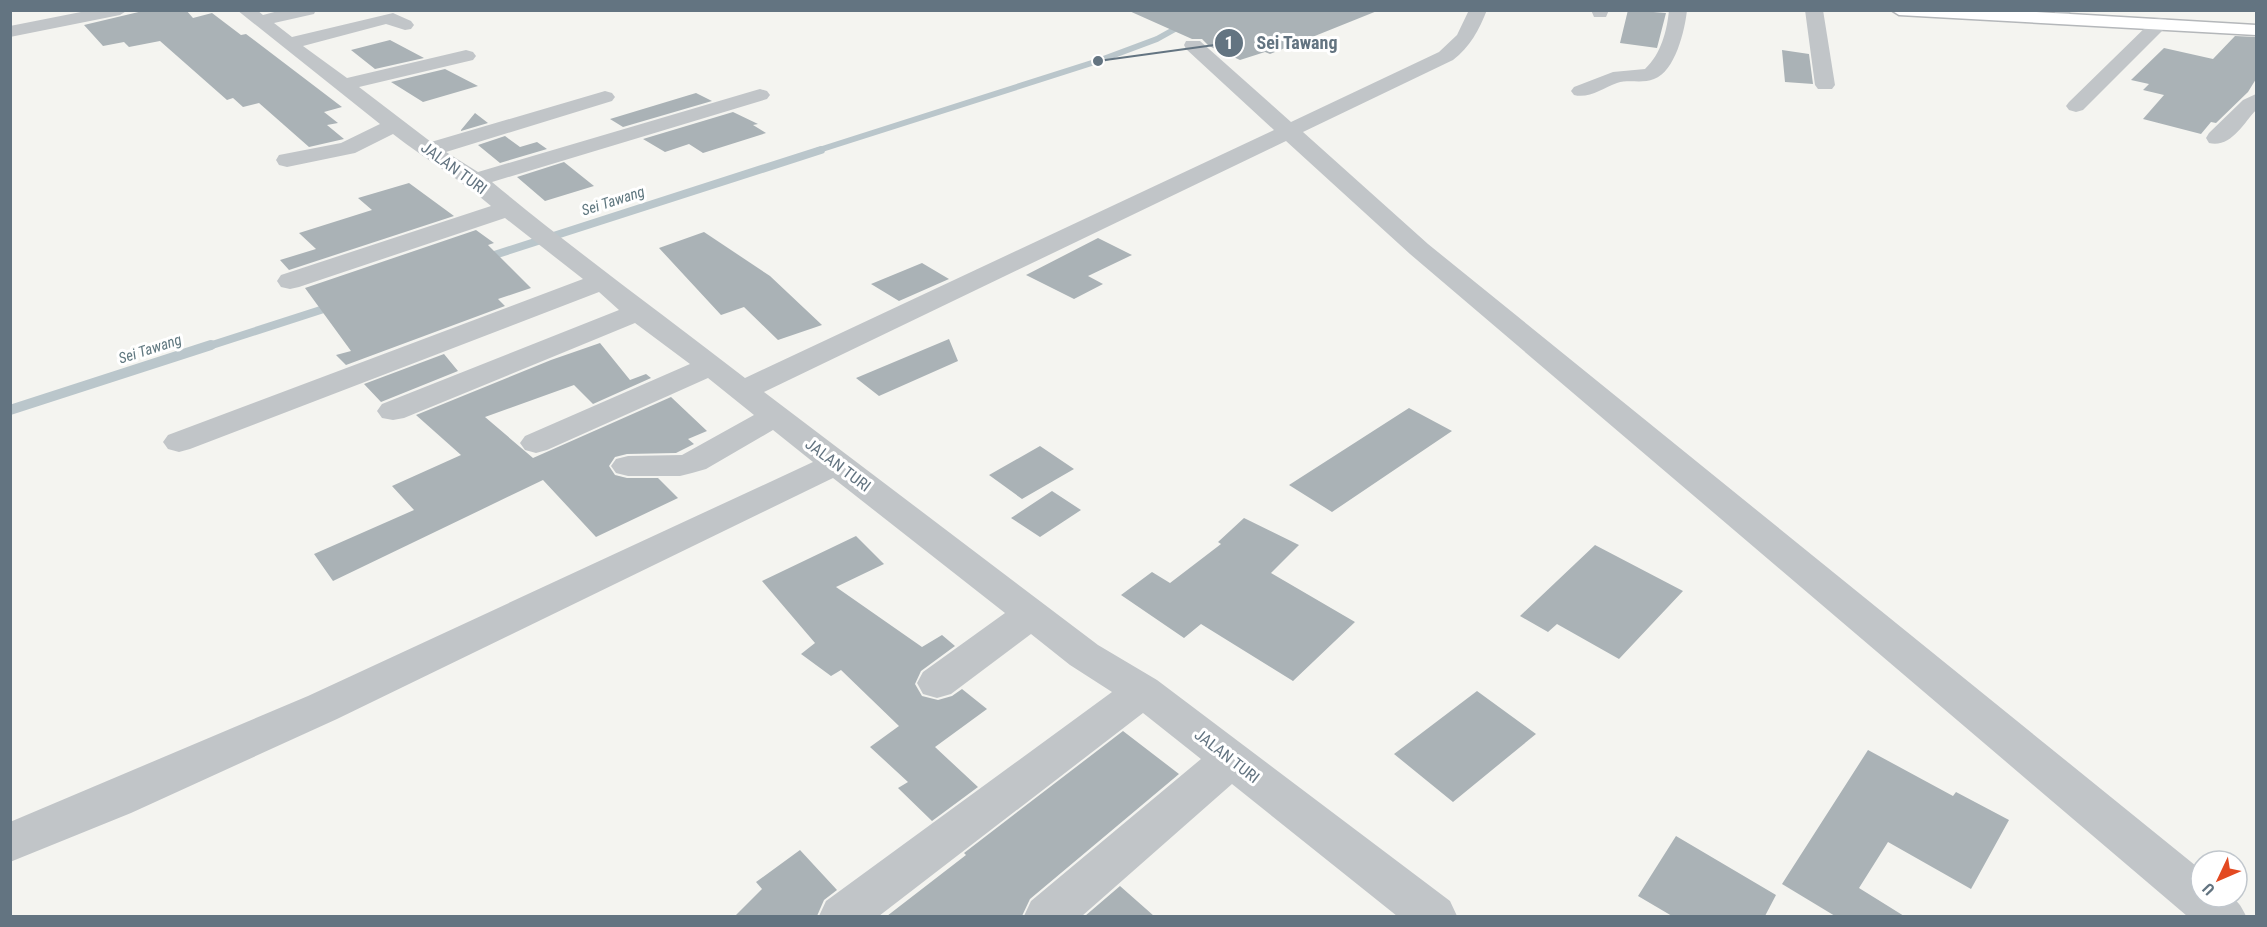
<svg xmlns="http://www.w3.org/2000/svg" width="2267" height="927" viewBox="0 0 2267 927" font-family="'Roboto Condensed',sans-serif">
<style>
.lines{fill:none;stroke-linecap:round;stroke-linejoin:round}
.stream-far2{stroke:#bac6cb;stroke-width:6}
.stream-far1{stroke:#bac6cb;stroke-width:8}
.stream{stroke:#bac6cb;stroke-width:10}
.building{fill:#aab2b6}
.highway-casing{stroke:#b4b7ba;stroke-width:3}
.minor{fill:#c1c5c8;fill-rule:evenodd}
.highway{fill:#fff;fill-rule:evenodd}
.labels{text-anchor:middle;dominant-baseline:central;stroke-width:6;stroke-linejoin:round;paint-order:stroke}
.far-water-label{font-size:15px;font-style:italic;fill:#5f777f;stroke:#fff}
.street-label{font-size:16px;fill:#637481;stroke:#fff}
.leader{fill:none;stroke:#637481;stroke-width:2}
.callout-dot{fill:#637481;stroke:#fff;stroke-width:2}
.mark-label{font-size:18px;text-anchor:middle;font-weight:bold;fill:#fff}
.callout-label{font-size:18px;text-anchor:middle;font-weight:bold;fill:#637481;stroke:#fff;stroke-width:6;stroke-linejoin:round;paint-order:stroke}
</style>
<rect width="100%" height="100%" fill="#f4f4f0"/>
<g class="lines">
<path class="stream-far2" d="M816 151 1098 61 1157 39 1184 24"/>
<path class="stream-far1" d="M485 258 821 150
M206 347 333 306"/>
<path class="stream" d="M10 410 211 345"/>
</g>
<path class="building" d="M147 10H186L193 18 212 13 241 35 246 34 342 107 324 112 338 123 327 125 344 139 309 147 259 103 243 107 233 98 227 100 160 41 129 47 124 42 103 46 84 25Z
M1127 10H1377V11L1270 54 1265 52 1240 60 1209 46 1202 39H1192Z
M1628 10 1666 13 1657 48 1620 43Z
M2235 36 2256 37V79L2248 92 2216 123 2211 122 2201 134 2143 119 2164 95 2143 90 2149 84 2131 80 2164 48 2213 59Z
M390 40 424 58 375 69 351 50Z
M1782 50 1809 54 1813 84 1785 82Z
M445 69 478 86 423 102 391 82Z
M696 93 712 101 623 127 610 119Z
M733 112 758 124 753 125 766 133 703 153 689 144 665 152 643 139Z
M475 113 488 123 461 131V130Z
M505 136 520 147 537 142 547 149 500 163 478 145Z
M564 162 594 186 545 201 517 177Z
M409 183 454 216 289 270 280 260 316 249 299 233 372 210 358 198Z
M476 230 494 243 488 245 531 288 498 299 505 306 346 365 336 355 351 351 305 288Z
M704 232 770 276 822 325 778 340 744 307 721 315 659 248Z
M1098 238 1132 255 1088 276 1103 284 1074 299 1026 275Z
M922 263 949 279 899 301 871 284Z
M949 339 958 361 879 396 856 378Z
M600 343 630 380 646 374 651 378 593 404 574 385 485 417 533 458 671 397 707 431 688 439 694 444 676 453 627 454 615 457 609 466 615 475 627 478H658L678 498 596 537 543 480 333 581 314 554 414 510 392 486 461 455 416 415 551 360Z
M444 354 458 371 381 402 364 384Z
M1409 408 1452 431 1332 512 1289 485Z
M1040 446 1074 469 1022 499 989 475Z
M1052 491 1081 510 1040 537 1011 518Z
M1244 518 1299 545 1271 573 1355 622 1293 681 1201 624 1184 638 1121 595 1152 572 1170 583 1221 544 1218 542Z
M856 536 884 564 836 587 922 647 942 635 955 646 921 671 915 684 922 696 938 700 952 696 962 689 987 709 935 747 978 787 932 821 898 788 908 782 870 747 899 726 841 670 831 676 801 654 815 643 762 581Z
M1595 545 1683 591 1619 659 1557 624 1548 632 1520 616Z
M1477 691 1536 734 1453 802 1394 754Z
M1123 731 1179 774 1030 899 1022 916H887L966 855 964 853Z
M1868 750 1953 796 1956 792 2009 820 1971 889 1888 842 1859 888 1904 916H1835L1782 884Z
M1676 836 1776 895 1765 916H1672L1638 896Z
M800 850 837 890 824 900 817 916H735L762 889 756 882Z
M1120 886 1154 916H1085Z"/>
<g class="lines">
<defs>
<path id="highway" d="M1891 10H2003L2256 25V35L1899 15Z"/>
</defs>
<use href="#highway" class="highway-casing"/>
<path class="minor" d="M91 10H128L120 15 10 37V26Z
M237 10H257L263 15 282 10H316L314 14 274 23 292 37 393 13 411 21 414 25 411 29 405 30 386 24 303 46 347 78 466 50 473 52 476 56 473 60 359 87 431 142 605 91 612 93 615 97 612 101 446 152 478 172 753 91 760 89 767 91 770 95 767 99 492 182C574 250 661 313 745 378L1274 130 1186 49 1184 45 1186 41H1200L1291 122 1439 52 1457 35 1469 10H1487C1479 30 1470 47 1453 60L1303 132 1428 244 2201 870V897C2227 897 2234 890 2246 916H2187L1410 254 1286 141 764 392 1098 645 1157 680 1450 901 1457 916H1397L1232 784 1082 916H1024L1031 901 1201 759 1143 713 879 916H819L826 901 1112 692 1070 665 1031 634 951 694 937 698 923 694 917 683 923 672 1005 613 833 478 337 719 131 813 10 862V822L308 696 813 462 773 430 706 469 692 473 680 476H628L616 473 611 466 616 459 628 456 682 455 754 415 708 378 547 450 536 453 525 450 520 443 525 436 690 364 635 323 404 418 393 420 382 418 377 411 382 404 619 310 599 292 190 449 179 452 168 449 163 442 168 435 583 279 505 218 299 287 290 289 281 287 277 281 281 275 491 206C460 179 425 159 393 134L355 153 287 167 279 165 276 160 279 155 341 143 380 124Z
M1591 10H1609L1606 17H1594Z
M1669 10H1687C1685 30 1675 72 1654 79 1642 84 1629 79 1617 83 1603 88 1589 99 1574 95L1571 91 1574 87 1613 72 1645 69C1661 54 1667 31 1669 10Z
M1805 10H1823L1835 85 1832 89H1818L1815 85Z
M2054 10H2072C2068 17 2063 18 2056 16Z
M2160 18 2166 19 2169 23 2166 27 2083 110 2076 112 2069 110 2066 106 2069 102 2154 19Z
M2256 94V110C2243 124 2231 148 2209 143L2206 138 2209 133 2243 100Z"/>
<use href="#highway" class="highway"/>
</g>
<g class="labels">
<g class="far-water-label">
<text transform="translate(613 201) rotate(-18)">Sei Tawang</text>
<text transform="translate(150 349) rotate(-18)">Sei Tawang</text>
</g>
<g class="street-label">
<text transform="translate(454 168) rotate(36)">JALAN TURI</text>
<text transform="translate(838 465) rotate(37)">JALAN TURI</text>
<text transform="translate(1227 756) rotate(38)">JALAN TURI</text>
</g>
</g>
<path class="leader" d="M1098 61L1229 43"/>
<g class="callout-dot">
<circle cx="1098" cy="61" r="6"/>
<circle cx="1229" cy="43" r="15"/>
</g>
<g class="mark-label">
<text x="1229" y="49">1</text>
</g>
<g class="callout-label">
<text x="1297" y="49">Sei Tawang</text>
</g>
<rect width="2267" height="927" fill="none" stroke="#637481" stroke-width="24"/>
<g transform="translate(2219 879) rotate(226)"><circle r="28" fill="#ffffff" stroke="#c1c7cd" stroke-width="1.5"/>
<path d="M0-4.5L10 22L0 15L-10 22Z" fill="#e34921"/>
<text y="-9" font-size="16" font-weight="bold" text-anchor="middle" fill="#637481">U</text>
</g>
</svg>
